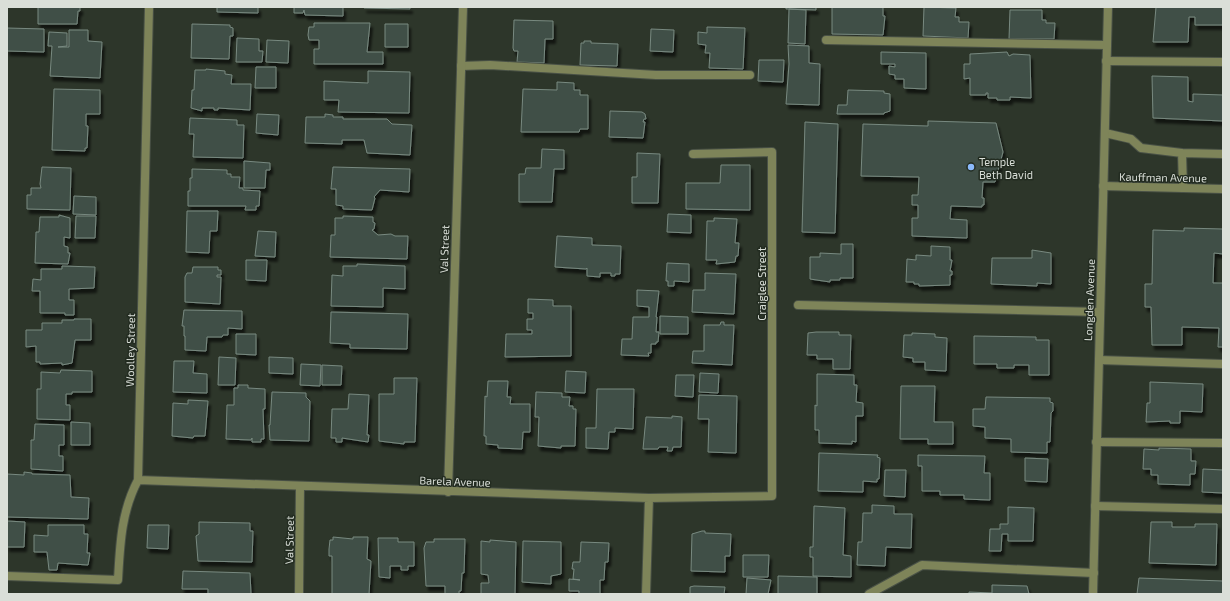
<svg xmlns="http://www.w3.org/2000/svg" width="1230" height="601" viewBox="0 0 1230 601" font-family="'Exo 2',sans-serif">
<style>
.building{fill:#405047;stroke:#788980;filter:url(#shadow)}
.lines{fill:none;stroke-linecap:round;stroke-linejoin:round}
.service-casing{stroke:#495146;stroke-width:10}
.minor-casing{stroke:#495146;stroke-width:10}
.tertiary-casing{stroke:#495146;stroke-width:10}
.service{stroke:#7e8459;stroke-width:8}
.minor{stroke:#7e8459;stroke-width:8}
.tertiary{stroke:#7e8459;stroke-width:8}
.poi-dot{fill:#8bbafc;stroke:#232c21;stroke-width:1.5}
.labels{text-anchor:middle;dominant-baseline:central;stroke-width:3;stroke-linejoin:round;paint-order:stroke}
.poi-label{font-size:11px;fill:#dadfd8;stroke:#232c21;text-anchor:start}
.street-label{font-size:11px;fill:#dadfd8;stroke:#232c21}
</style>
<defs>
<filter id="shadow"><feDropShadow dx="2.5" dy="4.5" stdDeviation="1" flood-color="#0009"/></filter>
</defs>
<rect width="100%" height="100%" fill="#2d362a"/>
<path class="building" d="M38 7H80V11H78L77 24H38Z
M217 7H258V13L217 12Z
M294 7H343V16L305 15 304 10 303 13H294Z
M364 7H410V9L364 8Z
M786 7H816V10L789 9H786Z
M832 7H883V16H885L883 35 832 34Z
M924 7 956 8 955 17H959V22H969L968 38 923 36Z
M1156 7H1223V25H1195V17H1189L1188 42H1153Z
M789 9 806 10 805 44 788 43Z
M1010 10H1042V20H1046V23H1055L1054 39H1009Z
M514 20 553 21V39H545L544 63 517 62 518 51H514L513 48Z
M314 23H370L367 52H383V64H314V49H319V40H309L308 35 309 27H314Z
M192 24 230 25V27L233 28V36H230L229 59 191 58Z
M385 24H408V47H385Z
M707 27 745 28 743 69 709 68 710 53H705L706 45 698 44V32L707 33Z
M7 28 44 29V52L7 51Z
M651 29 674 30 673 52 650 51Z
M69 30H88V41L102 42 100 78 50 76 52 46H48L49 32 67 33V46L58 47H69Z
M237 38 259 39V51H263L262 62H236Z
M267 40 289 41 288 63 266 62Z
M584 41H591V43L618 44 617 66 580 65 581 43H584Z
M788 45 809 46V63L820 64 819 105 786 104 789 64Z
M881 52 926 53V89L904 88V79H895V75L889 74V66L895 67V64H881Z
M1007 52 1009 56 1013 54 1030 55 1031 98 1010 97V100H997V98H988V93H986V95H970V78L964 79V64H970V54Z
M759 60H784L783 82 758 81Z
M256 67H276V88H255Z
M206 69 225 71V74L232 75 231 84H251L250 110 218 108V110H214V108H202V111L191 108 192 90H194L195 70H206Z
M368 71 410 72 409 113 338 112 339 100H324V81L368 83Z
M1152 76 1188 77V101L1193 102V94L1223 95V121L1153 118Z
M557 82 574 83V90H580V95H588V129H580L579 132H521L523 89 557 90Z
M54 89 100 90V114H86V126H88L87 148H85V151L52 150Z
M848 90 884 91V93L890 94V111L884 113V114H837L838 105H847Z
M610 111 642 112 645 114 646 119H644L643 122H645L643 138 609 137Z
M257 114 279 115 278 135 256 133Z
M325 114 333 115V117H343V119H387L392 124 412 125 410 155 367 153 364 140H342V144L305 143 306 117H325Z
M190 118 237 120V125H244L243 158 193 157 194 134H189Z
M928 121 996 123 1003 152 995 182H983L982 198H984V205H982V207L951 206 950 219 967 220V238L912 236V218H918V205H912V195H918L919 177 861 176 863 124 928 126Z
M805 122 838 124 835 233 802 232Z
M542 149 564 150V169H554L552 202H519V174H525L526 168H541Z
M637 153 660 154 658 203H632V177H637Z
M244 161 270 163V170H266L265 188H244Z
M721 165H750V210L686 209V183H720Z
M42 167 71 168 70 210 27 209V195H31V188H41L40 184Z
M333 167 410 169 409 192 380 190 374 197 375 198 372 210 343 209V206L336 205V189H331Z
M192 169 227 170V174H231V177H240L239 188H243V190L260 191 259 206H256V210H245L246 206H188V191H190V178H192Z
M74 196 96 197V215L73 214Z
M187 211H218L217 231H210L209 253 186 252Z
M668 214 691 215V233L667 232Z
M59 215 70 218V238L64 237V246L68 247V253H70L68 264 35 263 36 232H39L40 217H59Z
M76 216H96L95 238H75Z
M343 216 373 217V222L375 223 374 229 372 230 378 235 391 234 395 236H408L407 259 330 257 331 235H335V218H343Z
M714 218 737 219 735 243H739L738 256H736L735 262 716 264 717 260H706L707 221H714Z
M1184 228 1223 229V254L1214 253 1213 283H1223V347H1218L1219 328 1182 327V345H1152L1151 307H1145V284H1152L1153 230 1184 231Z
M258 231 276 232 275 257 255 256Z
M557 236 592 238V245L621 246 620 274H615V276H611V273H600V277L587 276V268L586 269 555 267Z
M841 244H853V278H840V280H830V282L810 279V257H820V253L841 254Z
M931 246 950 247V260H952L950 271H952V275H950V285L919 286V284H914V282H906L907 259 916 260V255L931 256Z
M1032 250 1051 253V284L1037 283V286L991 284 992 258H1032Z
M246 260H267L266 281 246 280Z
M667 263 689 264V282L674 281V286H668V281H666Z
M357 264 405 266V289L383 288V307L331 306 332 275 343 276V266H357Z
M62 266 95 267 94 288 69 289V300H74V315H65V313H40V291H32L33 279 41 280V269H62Z
M193 267H218V270H221V275H217V277H221L220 304 185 302V277L187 273H192Z
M705 273 736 274 734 314 692 312 693 290H705Z
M637 290 659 291 656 317H657L656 332H659L658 342H656V344H651V353H648L649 356 621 355 622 339H632L633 317H649V307L637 306Z
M528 299 553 300V306H571V356L505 357 506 334H532V330H527V319H533V313H528Z
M184 310 242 311V329L228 328V335H223L222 337H207L206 351 185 350V336H184V326H182Z
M331 312 408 314 407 349 350 348V344L330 343Z
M660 316 688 317V334H660Z
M74 319H91V340H75L72 363 62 365V363L40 364V362H36V346L26 347V330H42V323H62V320H74Z
M721 322H724V325H734L732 365 692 363 693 351H704V325H720Z
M816 332H839V335H851L850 369H833V359H817V355H807L808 333Z
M912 333 935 334V337L947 338 946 371 925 370V362H913V358L903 357 904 335H912Z
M236 334H256V355L236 354Z
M974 336 1036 337V340H1049V375H1029V365H1014V368H997V364H974Z
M219 357 236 358 235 385H218Z
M269 357 293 358V374L269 373Z
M174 361H194L193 373 207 374V393L173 392Z
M301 364 321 365 320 386 300 385Z
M322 365 342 366 341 385H322Z
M61 370 92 371V392H72V394H66V405H70V420L37 419V389H41V372L60 373Z
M566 371 586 372 585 393 565 392Z
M700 373 719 374 718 393 699 392Z
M817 374 854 375V385H857L856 402 863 403V416H856V442L852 441V444L819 443V430H815V405L817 406Z
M676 375H694L693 397 675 396Z
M394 378H417L415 442H404V444L379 441V394H394Z
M488 381H508L507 397H511L510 404H530V432H523L522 449 498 448V445L486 444V436H484L485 396 487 397Z
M1150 382 1203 384 1202 412 1180 411V423H1170V421L1146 422 1147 403H1150Z
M238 385H248V388L265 389V409H263L264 439H261V442H252V438L251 440 226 439 227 405H234V388H238Z
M901 386H935L934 422H953V444H928V439H900Z
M597 389H634L633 429 615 428V432H609L608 449 586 448V428H596Z
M272 392 306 393V397L310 401 309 441 270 440 269 425H270Z
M536 392 562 393V397H570L569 406H573V409H576L575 446H561V448L538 446 539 417H535Z
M349 394 369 395 367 435H369L368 442 342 438V442H336V438H331L332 409H348Z
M699 395 737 396 736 453 708 452 709 419H698Z
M986 397 1050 398V402L1053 403V411L1051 413 1050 442H1047V453L1011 452V439L985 438V427L973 426V409H985Z
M188 400 208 401 205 436H194L193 438 172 436 173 403 188 404Z
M672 416 682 417 681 447H673L672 451H667L668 447H659L658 449H643L646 417 672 418Z
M71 422 90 423V445H71Z
M35 424 64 425V445H59V456H63V471L31 469V440H34Z
M1159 448 1191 449V461H1196L1195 474H1190V485L1158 484V475H1151V469H1143L1144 449 1159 450Z
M819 453 878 455 877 457 880 458 879 479H877V482L863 481V492L818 491Z
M918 455 985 456 984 473H990V500L964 499V495H940V491H922V466H918Z
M1025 458 1048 459 1047 482 1025 481Z
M1203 469 1223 470V493L1202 492Z
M885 470H906L905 497 884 496Z
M24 472 32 473V474L70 475 71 497 89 498 88 519 7 517V474L24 475Z
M872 505 894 506V514H912L911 548 886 547 885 566 857 565 858 542H862L863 513H872Z
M814 506 845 508 843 555 851 556V577L813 576V557H810V547H813Z
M1008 507 1034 508 1033 541H1008V534H1002L1001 551H989L990 529H1000V524H1008Z
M7 521 25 522 24 547H7Z
M199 522 250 523V531H253L252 562 198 561 196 536 199 534Z
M1151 522H1172V527H1195V524H1217L1216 565 1149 563Z
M48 525H84V534H88L87 553H90L88 565 58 563 57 570H49L47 552H34V535L48 536Z
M148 525H169L168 549 147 548Z
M702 531H705V533L731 534 730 556H725V572L691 571 692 534Z
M333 537 353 539V537H368L367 559 371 561 369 594H332V556H329V549L330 540H333Z
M378 538H398V542H414V566H408V570H401V566H390V578L379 577Z
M434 539H465L464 573H462L461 591H459V594H445V586H426L424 548 426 542H434Z
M490 540 516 542 515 594H481V583H489L488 575 481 574V541L490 542Z
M523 541 561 542V574L551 576V584L522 582Z
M581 542 609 543 608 562H605L604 580H600V594H579V591H569V579L580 580 573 579 574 569H572L573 562H580Z
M743 555H769L768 577H743Z
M183 571 250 573 251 594H208V589H182Z
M778 576 817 577V594H778Z
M747 578 771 580 768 594H746Z
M1139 578 1223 581V594H1137Z
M992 585 1027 586 1029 594H969V592L992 593Z
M694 586 725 587 724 594H690V587Z"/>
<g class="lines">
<defs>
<path id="service" d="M826 40 1107 45
M1106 61 1223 62
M461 66 490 65 656 75H750
M1105 133 1131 139 1141 148 1182 153
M1183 188 1182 153 1223 154
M798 305 1100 312
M1099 360 1223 364
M1096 442 1223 443
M1095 506 1223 509
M869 594 922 565 1094 573"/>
<path id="minor" d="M1103 186 1223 189
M138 480 649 498 772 496V152L693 154
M448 492 463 7
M7 576 118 580C120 545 121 512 138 480L149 7
M299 594 300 486
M646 594 649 498"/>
<path id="tertiary" d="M1093 594 1108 7"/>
</defs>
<use href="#service" class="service-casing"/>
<use href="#minor" class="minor-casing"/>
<use href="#tertiary" class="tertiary-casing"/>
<use href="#service" class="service"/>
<use href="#minor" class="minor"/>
<use href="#tertiary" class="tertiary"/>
</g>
<circle class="poi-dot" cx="971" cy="167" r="4"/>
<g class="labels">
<g class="poi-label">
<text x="979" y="161">Temple<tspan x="979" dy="13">Beth David</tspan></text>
</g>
<g class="street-label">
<text transform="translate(1163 177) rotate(1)">Kauffman Avenue</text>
<text transform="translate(444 249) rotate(-88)">Val Street</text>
<text transform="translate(761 284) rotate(-90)">Craiglee Street</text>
<text transform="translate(1089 300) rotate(-88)">Longden Avenue</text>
<text transform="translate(130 350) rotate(-89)">Woolley Street</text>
<text transform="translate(455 481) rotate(2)">Barela Avenue</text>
<text transform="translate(289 540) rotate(-89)">Val Street</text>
</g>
</g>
<rect width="1230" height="601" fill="none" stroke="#dadfd8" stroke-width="16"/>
</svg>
